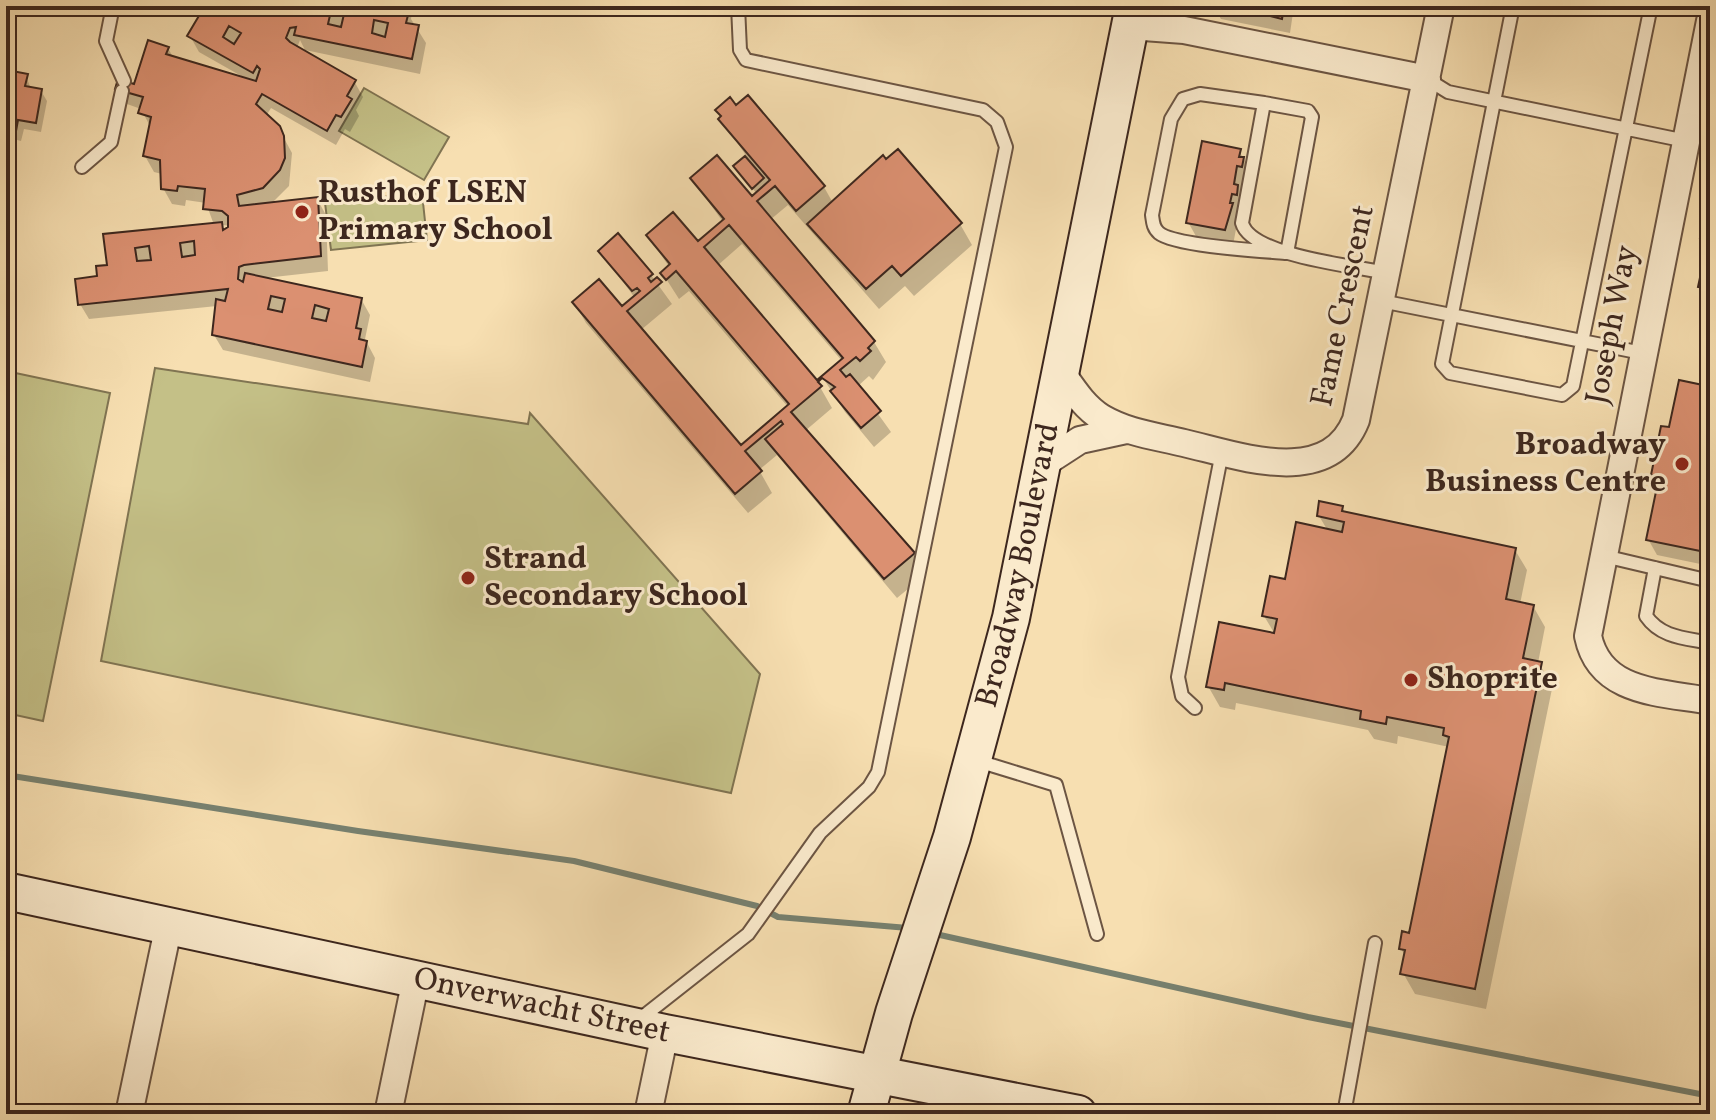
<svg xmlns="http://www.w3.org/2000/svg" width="1716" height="1120" viewBox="0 0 1716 1120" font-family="Vollkorn,serif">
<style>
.green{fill:#c4c087;stroke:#807452;stroke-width:2}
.shadow{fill:#0003;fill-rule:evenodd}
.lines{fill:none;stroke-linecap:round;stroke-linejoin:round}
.stream{stroke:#778170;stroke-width:6}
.building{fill:#db9071;stroke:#3d271e;stroke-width:2;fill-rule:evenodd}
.lane-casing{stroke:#6c5543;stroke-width:16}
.street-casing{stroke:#6c5543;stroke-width:30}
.secondary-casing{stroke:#3d271e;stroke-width:40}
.lane{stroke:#faeacc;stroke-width:12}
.street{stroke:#faeacc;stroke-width:26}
.secondary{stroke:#faeacc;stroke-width:36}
.poi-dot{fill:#8f2418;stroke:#faeacc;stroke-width:3}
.labels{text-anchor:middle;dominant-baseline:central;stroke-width:6;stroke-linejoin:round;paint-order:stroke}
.poi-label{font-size:32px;font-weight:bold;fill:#3d271e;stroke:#faeacc;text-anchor:start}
.street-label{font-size:32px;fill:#3d271e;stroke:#faeacc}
</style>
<rect width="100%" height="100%" fill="#f7dfb1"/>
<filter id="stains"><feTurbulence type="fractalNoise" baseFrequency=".0025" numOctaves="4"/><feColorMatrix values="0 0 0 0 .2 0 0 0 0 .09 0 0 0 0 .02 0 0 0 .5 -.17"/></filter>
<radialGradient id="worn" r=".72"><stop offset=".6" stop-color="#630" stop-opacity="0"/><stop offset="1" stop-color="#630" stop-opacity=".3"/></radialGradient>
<path class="green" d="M364 88 449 137 424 180 339 131Z
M422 193 427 240 331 250 325 203Z
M155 368 528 424 530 413 760 674 731 793 101 661Z
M6 371 110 393 43 721 6 713Z"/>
<path class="shadow" d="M191 6H267L287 17 284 6H413L411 19 426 43 420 74 305 50 300 40 297 48 354 81 363 97 356 110 359 116 350 132 345 129 336 145 271 108 266 116 278 127 292 153 289 186 270 205 317 199 326 215 328 271 265 278 361 299 370 315 365 339 375 358 370 382 223 350 214 335 217 306 89 319 80 304 109 267 105 236 214 225 206 203 186 200 185 206 172 204 163 188 162 174 154 172 145 156 151 128 141 109 127 104 118 89 135 87 168 48 174 59 243 77 199 52 190 36 201 17ZM221 225 234 226 225 231Z
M1213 6H1294L1290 33 1221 19Z
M9 72 26 76 31 89 41 91 47 101 41 132 24 129 21 141 6 137Z
M721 119 824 187 833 203 960 224 972 245 914 296 905 286 879 309 788 205 770 220 874 342 886 362 873 380 869 376 858 386 891 432 874 447 845 412 823 378 842 361 742 244 717 266 820 387 832 408 805 431 913 554 925 575 897 598 777 455 759 470 772 493 748 513 586 323 574 302 622 309 635 298 600 251 651 275 672 304 641 330 740 448 788 407 689 291 679 299 663 274 670 268 648 236 698 244 723 222 692 179 752 199 757 194 735 167 747 157Z
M1239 151 1248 166 1233 245 1197 238 1188 222Z
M1710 198V302L1700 287 1708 249 1702 238Z
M1710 362V566L1657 555 1648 539 1659 485 1653 475 1671 430 1705 388Z
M1342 508 1346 514 1515 550 1527 570 1520 604 1533 606 1545 627 1538 663 1553 684 1486 1009 1415 994 1403 973 1406 957 1401 949 1410 935 1449 747 1398 736 1397 744 1374 739 1368 730 1236 703 1235 710 1220 707 1208 686 1276 636 1264 616 1286 581 1328 531 1319 516Z"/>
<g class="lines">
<path class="stream" d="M6 775 358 831 574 861 757 906 778 917 908 928
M931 933 1308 1017 1710 1096"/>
</g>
<path class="building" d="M197 6H271L285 14 287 6H402L401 10 409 11 406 23 419 25 412 59 294 35 296 27 290 28 286 38 290 42 356 80 347 96 352 99 341 117 336 115 327 131 262 94 256 104 280 126 284 136 285 158 280 170 263 188 237 195 239 206 318 197 321 256 244 265 239 267 238 279 243 282 245 273 362 298 356 328 361 329 359 339 367 341 362 367 212 335 216 299 225 301 228 289 78 305 75 279 97 276 96 266 107 265 103 234 222 222 223 230 228 227V216L222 211 203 209 205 189 178 186 177 191 161 189 160 160 143 156 151 117 138 113 143 97 115 89 118 79 134 84 148 40 169 47 166 54 256 81 260 69 257 66 253 73 187 36 203 9ZM331 11 344 14 341 27 328 24ZM374 20 388 23 385 37 372 33ZM229 26 241 33 234 44 223 37ZM194 241 195 255 182 257 180 243ZM149 246 151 260 137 261 135 248ZM271 296 285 299 282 312 268 309ZM315 305 329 309 326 321 312 318Z
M1231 6H1281L1284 8 1282 19Z
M7 70 28 74 25 86 42 89 36 123 18 120 16 131 6 129Z
M748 95 825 186 796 211 775 186 757 201 875 341 868 348 871 351 860 361 856 357 840 370 846 377 850 374 881 411 861 428 830 391 835 387 822 378 818 382 822 386 791 412 915 553 884 579 765 439 783 424 781 421 745 451 762 471 735 494 572 302 599 279 622 306 640 291 637 288 632 291 598 251 618 233 653 274 648 278 651 282 657 277 662 282 627 311 741 445 789 404 676 271 666 280 660 273 670 264 646 235 673 212 698 241 724 219 690 178 717 155 752 196 770 180 718 119 721 116 715 110 730 97 736 105ZM729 225 843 358 817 380 704 247Z
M1202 141 1241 149 1239 157H1244L1242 167 1237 166 1234 184 1238 185 1237 195 1232 194 1230 203H1233L1225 230 1186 223Z
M898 149 962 223 901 276 892 266 866 289 807 224 883 155 886 159Z
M745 156 764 178 752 189 733 166Z
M1710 188V289L1698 287 1708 240 1700 238Z
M1710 352V553L1646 540 1659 477 1651 475 1661 426 1669 427 1679 380 1703 385Z
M1319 501 1343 506 1342 511 1516 548 1506 599 1534 605 1523 658 1542 662 1475 989 1400 974 1405 950 1399 949 1402 931 1409 933 1449 737 1443 735 1444 728 1387 717 1386 724 1360 719 1361 711 1225 683 1224 690 1206 687 1219 622 1274 633 1277 619 1262 616 1270 576 1285 579 1296 522 1342 532 1344 522 1317 516Z"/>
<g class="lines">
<defs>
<path id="lane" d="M113 6 106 41 124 81
M1513 6 1442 364 1450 373 1562 395 1573 386 1651 6
M1427 79 1448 92 1686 141
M1264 103 1308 111 1312 117 1287 253
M82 167 111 142 122 91
M1287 253C1263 251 1175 246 1159 233 1153 228 1153 222 1152 215L1171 119 1183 99 1200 94 1264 103 1242 223C1251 256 1355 266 1387 273
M1381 301 1642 353
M1604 556 1710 581
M1655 568 1646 616C1661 638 1686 638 1710 643
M1195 708 1182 696 1178 677 1222 452
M978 761 1056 785 1097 934
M640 1019 748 934 820 833 869 787 878 772 1006 147 997 122 983 110 746 60 740 50 738 6
M1344 1114 1375 943"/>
<path id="street" d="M1710 21 1588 636C1600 694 1661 692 1710 701
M1130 26 1184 30 1427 79
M1061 372C1073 389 1084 407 1102 418 1128 433 1155 436 1184 443 1237 455 1328 490 1356 420L1441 6
M1043 464 1080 440 1126 430
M129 1114 168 929
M388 1114 416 979
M648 1114 665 1033"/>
<g id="secondary">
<path id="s1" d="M6 891 665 1033 1078 1114"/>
<path id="s2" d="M866 1114 894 1013 952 837 1011 618 1134 6"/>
</g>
</defs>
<use href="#lane" class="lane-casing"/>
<use href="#street" class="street-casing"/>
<use href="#secondary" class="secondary-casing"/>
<use href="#lane" class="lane"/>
<use href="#street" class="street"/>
<use href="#secondary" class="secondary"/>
</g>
<g class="poi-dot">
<circle cx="302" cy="212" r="8"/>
<circle cx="1682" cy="464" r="8"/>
<circle cx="468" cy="578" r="8"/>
<circle cx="1411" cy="680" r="8"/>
</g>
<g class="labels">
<g class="poi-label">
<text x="318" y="194">Rusthof LSEN<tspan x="318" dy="37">Primary School</tspan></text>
<text x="1666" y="446" text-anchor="end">Broadway<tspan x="1666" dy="37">Business Centre</tspan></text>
<text x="484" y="560">Strand<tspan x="484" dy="37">Secondary School</tspan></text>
<text x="1427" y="680">Shoprite</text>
</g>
<g class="street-label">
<text transform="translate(1344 306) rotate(-78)">Fame Crescent</text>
<text transform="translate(1613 325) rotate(-79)">Joseph Way</text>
<text stroke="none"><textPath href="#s2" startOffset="570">Broadway Boulevard</textPath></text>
<text stroke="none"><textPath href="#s1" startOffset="548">Onverwacht Street</textPath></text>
</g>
</g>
<rect width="1716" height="1120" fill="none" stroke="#f7dfb1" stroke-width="32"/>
<rect x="8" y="8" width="1700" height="1104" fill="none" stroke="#3d271e" stroke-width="4"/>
<rect x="16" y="16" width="1684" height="1088" fill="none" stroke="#3d271e" stroke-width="2"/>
<rect width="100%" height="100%" filter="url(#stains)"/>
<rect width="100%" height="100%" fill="url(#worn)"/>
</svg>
